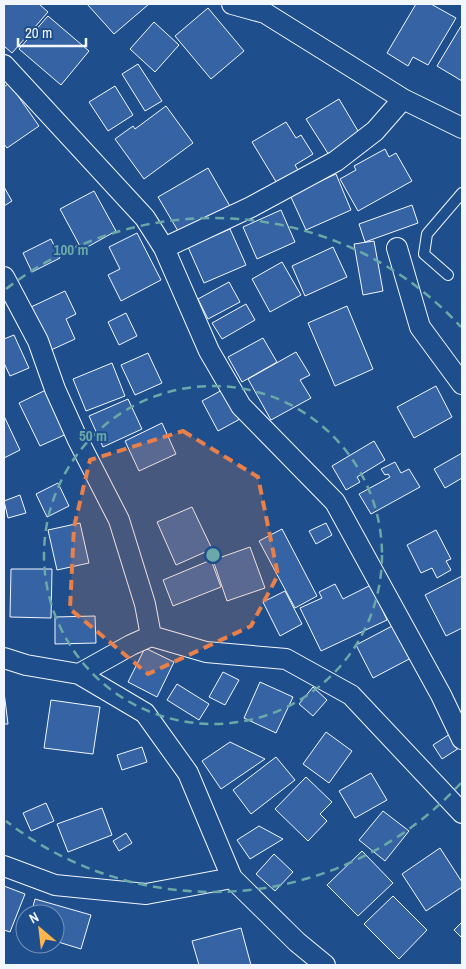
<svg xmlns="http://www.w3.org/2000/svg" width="466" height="969" viewBox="0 0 466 969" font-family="'Archivo Narrow',sans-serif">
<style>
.building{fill:#3563a3;stroke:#f2f6ff}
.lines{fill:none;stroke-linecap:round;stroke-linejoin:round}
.service-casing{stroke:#f2f6ff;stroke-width:12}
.minor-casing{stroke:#f2f6ff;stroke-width:22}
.service{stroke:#1f4e8c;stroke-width:10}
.minor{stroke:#1f4e8c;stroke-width:20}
.marked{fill:#ea8049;fill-opacity:0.2;stroke:#ea8049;stroke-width:4;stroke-dasharray:10 6;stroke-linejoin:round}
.ring{fill:none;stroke:#6aa9a8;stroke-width:2.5;stroke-dasharray:9 6}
.centre{fill:#6aa9a8;stroke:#1f4e8c;stroke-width:2.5}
.ring-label{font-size:15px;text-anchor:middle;font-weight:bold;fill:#6aa9a8;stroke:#1f4e8c;stroke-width:4;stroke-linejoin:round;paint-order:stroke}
</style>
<rect width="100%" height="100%" fill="#1f4e8c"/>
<path class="building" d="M4 4H39L48 12 12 53 4 46Z
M87 4H149L114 34Z
M416 4H431L456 18 428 65 413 57 408 66 387 53Z
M208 8 244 51 211 79 175 36Z
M48 16 89 51 61 85 19 49Z
M154 22 179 45 155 72 130 49Z
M461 26 462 27V81L437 66Z
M138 64 162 101 145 111 122 74Z
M9 83 39 126 7 148 4 144V87Z
M115 86 133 115 108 131 89 102Z
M339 99 361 136 329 155 306 119Z
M166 106 193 143 144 179 115 139 133 126 135 129Z
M286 122 296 138 301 135 313 154 295 165 299 172 278 185 252 142Z
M385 149 389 157 396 153 412 181 358 211 340 179 356 170 354 166Z
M208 168 231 208 181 236 158 197Z
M336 174 351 210 306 230 290 195Z
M4 187 12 201 4 206Z
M94 191 116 231 82 250 60 209Z
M412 205 418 223 365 242 359 224Z
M281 210 295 242 257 259 243 227Z
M230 229 246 265 204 283 188 247Z
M137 233 161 280 121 301 108 275 120 269 109 247Z
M51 239 60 258 32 272 23 253Z
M374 241 383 291 363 295 354 244Z
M333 247 347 277 305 296 292 266Z
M282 262 301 295 270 312 252 279Z
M229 282 240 302 208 319 198 299Z
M65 291 76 314 66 319 75 339 51 350 31 307Z
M246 304 255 320 222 339 212 323Z
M347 306 373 369 335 386 308 323Z
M126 313 137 336 119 345 108 322Z
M14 335 29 368 10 376 4 363V339Z
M263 338 277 362 242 382 228 357Z
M296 352 310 375 300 380 311 398 271 420 248 379Z
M148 353 162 383 135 395 121 365Z
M112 363 125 396 86 411 73 379Z
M436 386 452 417 414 438 397 407Z
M50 388 71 432 40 446 19 403Z
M224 389 240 419 218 431 202 401Z
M128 399 142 429 103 447 89 416Z
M4 416 20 450 4 458Z
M162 423 176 454 139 471 125 441Z
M374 441 385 460 357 477 360 482 346 490 332 466Z
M462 453V478L445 488 434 469Z
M395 462 401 473 409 469 420 487 371 514 359 494 390 477 388 474 385 475 381 469Z
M58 483 69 506 47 517 36 494Z
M20 495 26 513 8 518 4 501Z
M192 507 212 549 176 565 157 522Z
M80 523 89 563 57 570 48 530Z
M326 523 332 535 316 544 309 531Z
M282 529 317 596 295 608 259 541Z
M436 530 451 559 446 561 451 570 437 578 432 568 421 573 407 545Z
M250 547 265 588 227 601 213 560Z
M211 560 221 587 173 606 163 580Z
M11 569H52L51 618 10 617Z
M462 576V628L446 636 425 595Z
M335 584 343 599 371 585 387 620 321 651 300 608 322 598 319 592Z
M285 591 302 624 280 636 263 602Z
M95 616 96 643 55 644V617Z
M396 624 413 657 373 678 356 645Z
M145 648 174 662 157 697 128 682Z
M223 672 239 680 225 705 209 697Z
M260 682 293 697 276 733 244 718Z
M177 684 209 704 199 720 167 700Z
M313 687 327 700 313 716 299 704Z
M4 692 8 724H4Z
M51 700 100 707 93 754 44 748Z
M326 732 352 751 329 783 303 764Z
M450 734 459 748 442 759 433 745Z
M230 742 265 759 221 789 202 761Z
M142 747 147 762 122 770 117 755Z
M276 757 295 780 251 814 233 790Z
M371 773 387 800 355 818 339 791Z
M306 777 332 802 320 814 327 821 308 841 275 809Z
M46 803 54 821 31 831 23 813Z
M102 808 112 835 68 852 57 824Z
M383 811 409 831 385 861 359 840Z
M259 826 283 839 250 859 237 840Z
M126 833 132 843 119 851 113 841Z
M440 848 462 882V887L426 911 402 874Z
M362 851 393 883 358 916 327 885Z
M274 854 293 872 275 891 256 874Z
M4 886 25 894 10 932 4 930Z
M393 896 427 930 399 959 364 924Z
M35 899 91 915 81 949 55 941V914H31Z
M462 922V938L454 930Z
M241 928 251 965H199L192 941Z"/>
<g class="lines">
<defs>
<path id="service" d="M448 275 424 254 427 234 462 193"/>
<path id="minor" d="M232 4 265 13 403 99 462 128
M4 65 145 218 164 248 209 351 241 406 335 502 441 695 462 739
M164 248 251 207 336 161 375 131 403 99
M397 248 420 327 462 384
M4 277 38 341 55 389 78 440 119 520 145 604 151 636
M4 658 26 665 79 674 131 645 151 636 206 652 286 659 351 695 462 813
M4 866 55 885 146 894 232 878 188 773 145 713 79 674
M232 878 297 942 325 965"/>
</defs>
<use href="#service" class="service-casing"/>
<use href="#minor" class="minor-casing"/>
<use href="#service" class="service"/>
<use href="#minor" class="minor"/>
</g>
<path class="marked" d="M183 431 258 477 278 575 251 626 148 674 70 609 74 527 90 460Z"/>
<g class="ring">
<circle cx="213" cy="555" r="169"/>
<path d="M461 783A337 337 0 0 1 6 821M6 289A337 337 0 0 1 461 327"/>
</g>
<circle cx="213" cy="555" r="8" class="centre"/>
<g class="ring-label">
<text x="71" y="255">100 m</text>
<text x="93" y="441">50 m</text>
</g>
<rect width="466" height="969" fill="none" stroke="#f2f6ff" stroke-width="10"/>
<g transform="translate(40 929) rotate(332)"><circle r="24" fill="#1f4e8c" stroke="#7391ba"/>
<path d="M0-4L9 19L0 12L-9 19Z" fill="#ffb74d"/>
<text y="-8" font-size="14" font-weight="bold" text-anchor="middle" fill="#f2f6ff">N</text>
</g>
<path d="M18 38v8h68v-8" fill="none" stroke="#f2f6ff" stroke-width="2.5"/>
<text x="25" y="38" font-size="15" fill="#f2f6ff" stroke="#1f4e8c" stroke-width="4" paint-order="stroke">20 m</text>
</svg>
